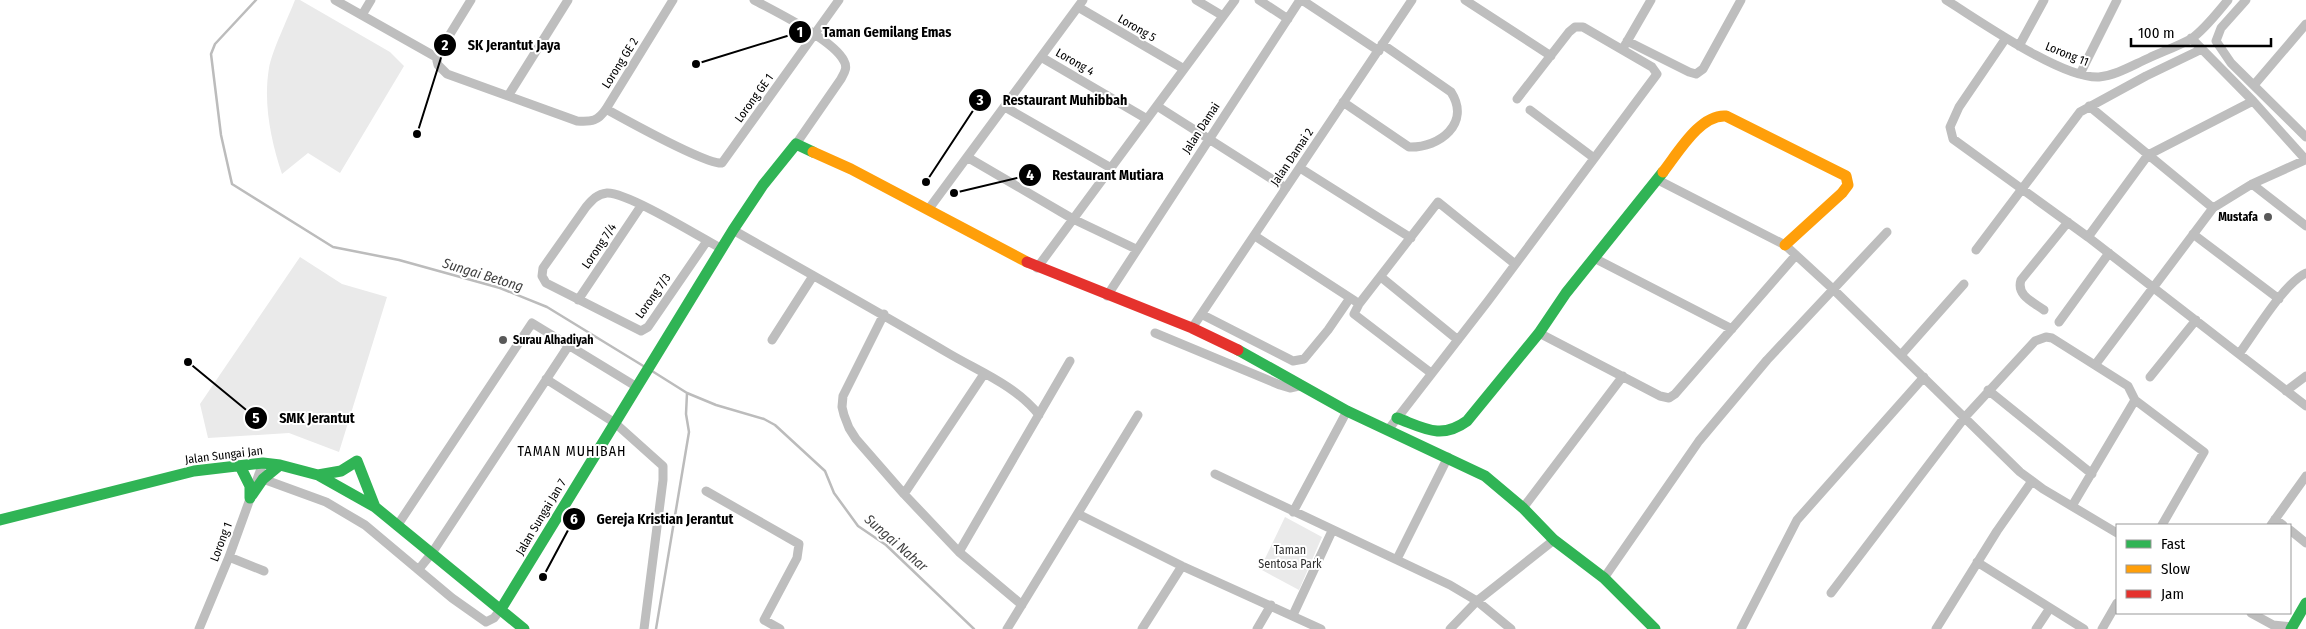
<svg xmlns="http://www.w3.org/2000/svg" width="2306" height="629" viewBox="0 0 2306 629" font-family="'Fira Sans Condensed',sans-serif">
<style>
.green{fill:#eaeaea}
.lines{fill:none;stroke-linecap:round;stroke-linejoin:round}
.stream{stroke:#bcbcbc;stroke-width:2.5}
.street{stroke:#bebebe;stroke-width:9}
.fast{stroke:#30b455;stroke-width:11}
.slow{stroke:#ff9f0a;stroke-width:11}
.jam{stroke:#e5322d;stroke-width:11}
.poi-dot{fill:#595959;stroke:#fff;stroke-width:2}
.labels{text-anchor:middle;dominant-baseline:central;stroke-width:4;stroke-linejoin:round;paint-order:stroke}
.street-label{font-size:12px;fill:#000;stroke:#fff}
.poi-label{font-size:12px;font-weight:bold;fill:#000;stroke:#fff;text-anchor:end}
.park-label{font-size:12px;fill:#303030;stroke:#fff}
.water-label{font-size:14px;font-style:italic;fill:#414141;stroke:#fff}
.neighbourhood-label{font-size:14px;letter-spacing:1px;fill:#000;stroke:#fff}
.leader{fill:none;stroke:#000;stroke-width:2}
.callout-dot{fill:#000;stroke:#fff;stroke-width:2}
.mark-label{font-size:15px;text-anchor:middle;font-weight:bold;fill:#fff}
.callout-label{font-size:14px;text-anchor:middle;font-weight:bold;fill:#000;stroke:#fff;stroke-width:4;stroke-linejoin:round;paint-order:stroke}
</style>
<rect width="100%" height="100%" fill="#fff"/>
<path class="green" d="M295 0H300L390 52 404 66 340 173 308 153 282 174C271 141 263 103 269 68 272 51 288 18 295 0Z
M300 257 342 284 387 297 339 452 289 433 208 438 200 404Z
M1285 517 1322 537 1299 590 1260 569Z"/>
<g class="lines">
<path class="stream" d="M256 0 215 44 211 54 221 135 232 184 333 247 399 260 500 288 547 307 645 367
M652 371 687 393 716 405 764 419 775 425 825 471 834 493 858 526 886 545 974 629
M656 629 689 432 686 414 687 393"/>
<path class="street" d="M335 0 436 57 438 65 447 74 577 121C592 122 598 121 606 109L673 0
M754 0C776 12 834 40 844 61 848 68 844 73 841 79L796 144
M1196 0 1223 16
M1259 0 1288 19
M1302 0 1379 51
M1465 0 1551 56
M1946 0C1980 21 2062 79 2099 77 2117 75 2133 65 2149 58 2162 52 2178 46 2191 39 2205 29 2217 13 2228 0
M2246 0 2221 28 2216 41 2231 63 2306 137
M1078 7 1184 69
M362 15 371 0
M2006 38 1959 107 1950 127 1953 139 2088 237 2306 406
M2191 38 2253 101 2306 160
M1627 41 1689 72 1696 74 1703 69 1741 0
M1625 45 1651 0
M2019 46 2044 0
M436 57 471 0
M1041 57 1147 119
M2080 74 2117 0
M2254 85 2306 24
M508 96 568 0
M1343 102 1409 147C1440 148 1471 123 1451 92L1382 44
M1157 106 1286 188
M2089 106 2213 208
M1005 107 1111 168
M606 109C624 119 707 165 722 163L839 0
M1530 110 1594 158
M967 157 1073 219 1136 249
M1300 168 1411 238
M1658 180 1785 245 1834 290 2020 472 2043 489 2117 533
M2252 184 2306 226
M928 210 1083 0
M733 230C805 271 877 311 948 353 980 372 1015 385 1039 415
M2193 234 2279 299
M1255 236 1355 301
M2088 237 2148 155 2253 101
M707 241 648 327 641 331 546 283 542 276 543 268 586 207C592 200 597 194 607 193 627 192 700 237 722 249
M1976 250 2080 112 2146 76 2202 49
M1594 258 1732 329
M1037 268 1235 0
M1381 277 1458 340
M1107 296 1300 0
M578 300 641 206
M2044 310C2033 302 2016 295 2021 280L2068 222
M884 314 843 396 842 407 844 415 849 428 856 439 904 494 959 552 1022 605
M1203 315 1293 361 1304 359 1328 330 1350 298
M2059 322 2109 253
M1192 328 1412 0
M1155 333 1280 385 1290 388 1299 386
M1539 333 1660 396 1669 398 1675 394 1796 255
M772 340 813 276
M2239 354C2254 334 2284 283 2306 273
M1901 355 1964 284
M2095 365 2213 208 2252 184 2305 160
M1431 373 1354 314 1359 304 1438 202 1515 264
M2150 377 2196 320
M546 379 615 423 663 466V480L644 629
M1988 390 2092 474
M2286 391 2306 376
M2135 400 2204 452 2162 525
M1388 430 1488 301 1657 74 1652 67 1583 27H1575L1569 32 1517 99
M1215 474 1450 585 1477 601 1511 629
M263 479 326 502 365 525 452 598 486 622 494 618 501 609
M706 491 799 544 797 558 764 620 780 629
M904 494 984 374
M1523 508 1623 376
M1293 512 1347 411
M1078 514 1182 566 1321 629
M2275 519 2283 525
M2271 525 2306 476
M397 526 532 323 637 387
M2290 530 2306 543
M959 552 1070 361
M229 557 264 571
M1397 559 1448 457
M1977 562 2084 629
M419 569 432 553 569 345
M1604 578 1699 441 1767 360 1887 232
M1831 593 1965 417 2035 341 2046 337 2052 338 2128 386 2135 400 2072 506
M2251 613 2273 625 2292 627
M1293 615 1332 531
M199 629 229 557 263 463
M1007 629 1138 415
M1142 629 1182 566
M1257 629 1271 605
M1450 629 1477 601 1554 540
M1741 629 1797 520 1924 377
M1936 629 1997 531 2032 481
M2036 629 2050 608
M2102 629 2117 603"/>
<path class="fast" d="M1238 350 1347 411 1485 476 1523 508 1554 540 1604 578 1655 629
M1397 418C1424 428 1441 440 1467 421L1539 333 1566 293 1663 172
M240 466 250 486V498
M318 475 341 471 357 461 375 507
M252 495 263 479 280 465
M0 520 194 471 263 463 280 465 318 475 375 507 524 629
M501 609 733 230 763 185 796 144 813 152
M2291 629 2306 603"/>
<path class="slow" d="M813 152 851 169 1027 262
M1663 172C1678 153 1700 114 1726 116L1846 176 1848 185 1842 193 1785 245"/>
<path class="jam" d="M1027 262 1192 328 1238 350"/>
</g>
<g class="poi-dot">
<circle cx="2268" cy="217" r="5"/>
<circle cx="503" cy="340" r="5"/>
</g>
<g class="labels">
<g class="street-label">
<text transform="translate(1137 28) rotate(30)">Lorong 5</text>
<text transform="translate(2067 54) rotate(22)">Lorong 11</text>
<text transform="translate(1075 62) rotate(30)">Lorong 4</text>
<text transform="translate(620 63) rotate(-58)">Lorong GE 2</text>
<text transform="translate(754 98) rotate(-54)">Lorong GE 1</text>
<text transform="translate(1201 128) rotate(-57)">Jalan Damai</text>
<text transform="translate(1292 157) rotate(-56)">Jalan Damai 2</text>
<text transform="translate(599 246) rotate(-56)">Lorong 7/4</text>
<text transform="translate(653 296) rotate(-55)">Lorong 7/3</text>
<text transform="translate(224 455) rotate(-7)">Jalan Sungai Jan</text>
<text transform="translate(541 517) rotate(-59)">Jalan Sungai Jan 7</text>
<text transform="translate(221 542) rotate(-69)">Lorong 1</text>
</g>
<g class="poi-label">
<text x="2258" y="217">Mustafa</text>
<text x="513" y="340" text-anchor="start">Surau Alhadiyah</text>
</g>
<g class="park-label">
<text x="1290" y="550">Taman<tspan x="1290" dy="14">Sentosa Park</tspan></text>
</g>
<g class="water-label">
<text transform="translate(483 275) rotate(17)">Sungai Betong</text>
<text transform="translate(896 543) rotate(41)">Sungai Nahar</text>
</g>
<g class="neighbourhood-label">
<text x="572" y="451">TAMAN MUHIBAH</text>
</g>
</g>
<path class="leader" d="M696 64L800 32M417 134L445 45M926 182L980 100M954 193L1030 175M188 362L256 418M543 577L574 519"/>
<g class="callout-dot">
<circle cx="696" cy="64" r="5"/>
<circle cx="417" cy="134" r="5"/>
<circle cx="926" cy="182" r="5"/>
<circle cx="954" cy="193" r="5"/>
<circle cx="188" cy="362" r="5"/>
<circle cx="543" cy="577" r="5"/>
<circle cx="800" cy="32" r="12"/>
<circle cx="445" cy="45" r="12"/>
<circle cx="980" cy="100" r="12"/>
<circle cx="1030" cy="175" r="12"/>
<circle cx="256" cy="418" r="12"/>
<circle cx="574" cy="519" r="12"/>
</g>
<g class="mark-label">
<text x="800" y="37">1</text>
<text x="445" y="50">2</text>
<text x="980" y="105">3</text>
<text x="1030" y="180">4</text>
<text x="256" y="423">5</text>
<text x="574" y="524">6</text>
</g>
<g class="callout-label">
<text x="887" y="37">Taman Gemilang Emas</text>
<text x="514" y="50">SK Jerantut Jaya</text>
<text x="1065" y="105">Restaurant Muhibbah</text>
<text x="1108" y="180">Restaurant Mutiara</text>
<text x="317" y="423">SMK Jerantut</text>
<text x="665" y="524">Gereja Kristian Jerantut</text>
</g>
<rect x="2116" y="524" width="175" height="90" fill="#ffffff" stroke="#999999"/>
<rect x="2126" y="540" width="25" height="8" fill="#30b455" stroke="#999999"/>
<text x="2161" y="549" font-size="15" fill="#000000">Fast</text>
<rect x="2126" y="565" width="25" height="8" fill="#ff9f0a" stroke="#999999"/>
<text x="2161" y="574" font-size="15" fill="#000000">Slow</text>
<rect x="2126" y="590" width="25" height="8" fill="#e5322d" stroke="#999999"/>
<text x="2161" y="599" font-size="15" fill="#000000">Jam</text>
<path d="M2131 38v8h140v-8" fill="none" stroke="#000000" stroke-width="2.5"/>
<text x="2138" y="38" font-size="15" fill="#000000" stroke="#ffffff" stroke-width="4" paint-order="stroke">100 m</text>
</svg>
